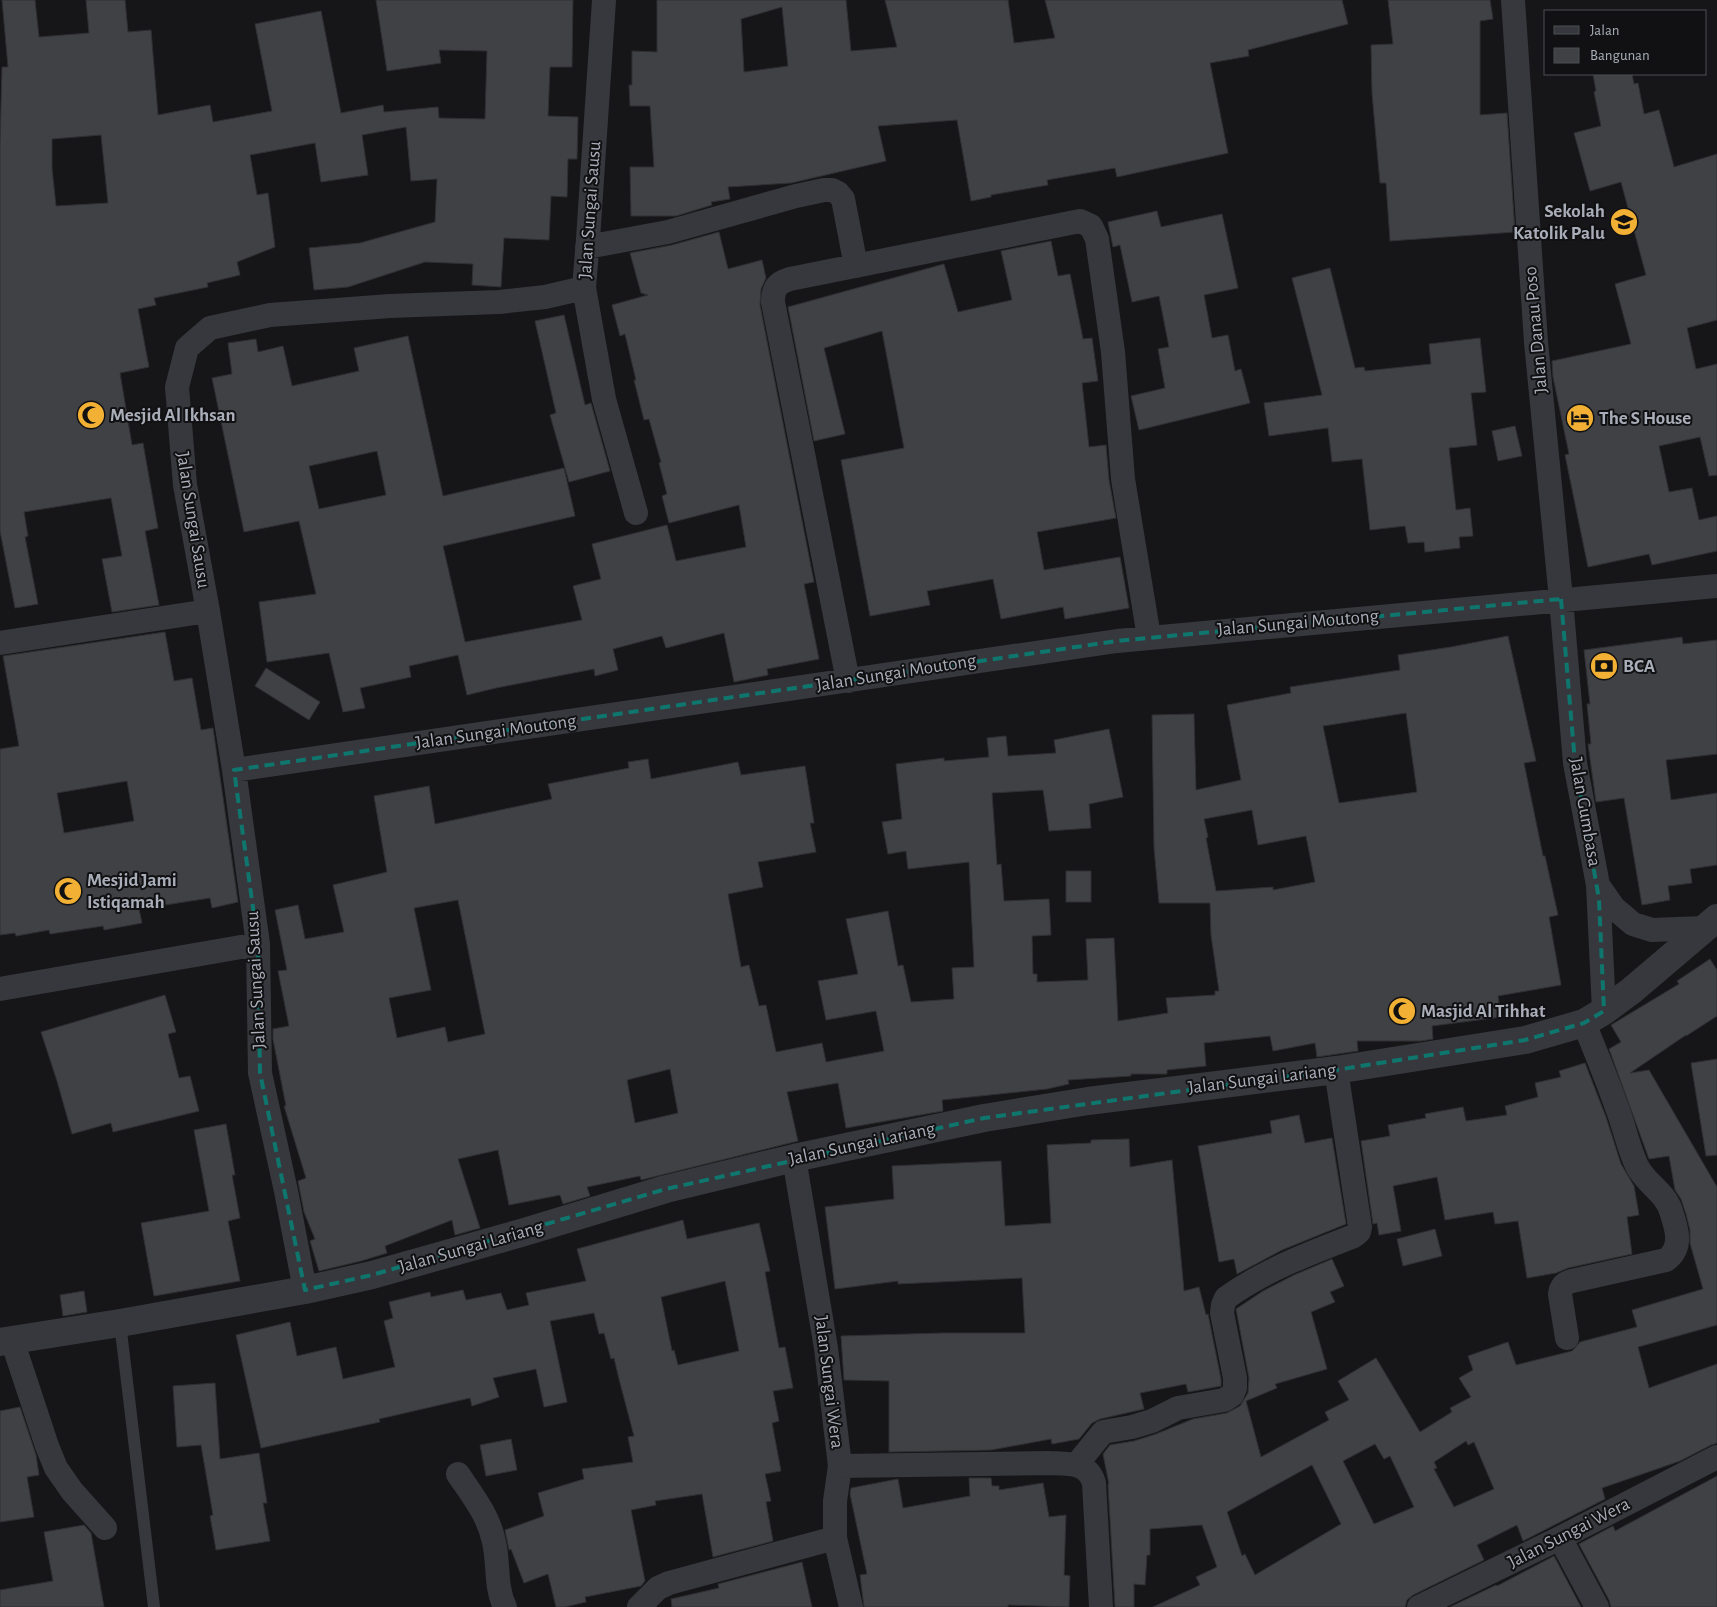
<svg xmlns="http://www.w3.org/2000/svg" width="1717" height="1607" viewBox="0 0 1717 1607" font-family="'Alegreya Sans',sans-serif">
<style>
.building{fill:#404145;stroke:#303034;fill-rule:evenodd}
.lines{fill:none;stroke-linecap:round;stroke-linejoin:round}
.service{stroke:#37383d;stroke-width:12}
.minor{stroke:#37383d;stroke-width:24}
.tertiary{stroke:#37383d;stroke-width:28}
.marked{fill:none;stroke:#0f766e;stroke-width:4;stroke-dasharray:10 6;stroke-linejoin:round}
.labels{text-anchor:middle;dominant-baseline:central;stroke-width:4;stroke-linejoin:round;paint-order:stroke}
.street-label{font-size:19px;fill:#a8adb8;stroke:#111113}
.poi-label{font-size:19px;font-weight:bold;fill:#a8adb8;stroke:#111113;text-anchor:start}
</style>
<rect width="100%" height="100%" fill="#161618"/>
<path class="building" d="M2 0H35L39 37 89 33 86 0H125L128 32 151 30 158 115 210 105 213 122 272 111 255 24 321 11 341 113 383 105 384 112 438 107 439 118 485 119 487 51 439 50 441 63 387 71 376 0H573L572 67H550L548 116 578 117 577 159H568L567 197 551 196 549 240 504 238 501 287 472 285 473 264 425 262 348 287 314 290 309 248 360 243 435 222 437 179 411 181 406 127 362 135 368 175 321 182 315 143 250 155 257 195 268 193 275 247 237 262 240 275 207 283 208 287 154 298 156 305 138 309 149 367 120 373 132 445 143 443 158 528 145 531 159 605 112 612 102 559 122 556 111 498 24 512 28 536 25 537 38 604 15 608 0 531V144L2 67H8ZM101 135 108 203 56 206 52 168V139Z
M657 0H846L851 51 897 47 885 0H1008L1014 43 1055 38 1045 0H1342L1348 24 1248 50 1249 56 1210 63 1228 153 1117 177 1115 168 1047 180 1048 185 991 195V197L971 201 957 120 878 126 886 161 791 183 728 187 730 199 711 202 712 205 676 216H631L630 167H654L650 106H630L629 85H632V51L657 52ZM782 7 788 66 744 72 741 19Z
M1388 0H1490L1493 19 1480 21V115L1507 113 1515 232 1390 241 1386 183H1380L1372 93 1371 45 1393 44Z
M1593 74H1632L1634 84 1638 83 1644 114 1659 110 1674 167 1717 154V320L1687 328 1696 369 1717 364V475L1709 476 1700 437 1659 446 1669 492 1692 488 1699 520 1717 516V551L1652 565 1649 554 1588 567 1565 455 1569 454 1553 377 1552 361 1631 344 1615 284 1646 275 1621 182 1590 191 1574 133 1601 126 1594 92 1596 91Z
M1157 211 1161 227 1222 214 1238 288 1204 295 1212 338 1228 335 1235 371 1241 369 1250 403 1139 430 1131 396 1165 388 1158 349 1169 347 1159 296 1132 302 1120 245 1113 247 1108 222Z
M719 232 728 269 762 260 766 278 761 289 760 305 814 582 804 584 819 659 767 669 768 675 734 682 724 633 666 648 662 636 613 649 618 670 595 676 594 669 496 688 467 695 458 655 409 666 411 677 360 688 365 708 343 712 329 653 267 662 259 602 316 594 299 521 244 532 212 378 232 374 228 343 256 339 258 352 283 346 292 386 359 371 354 348 408 336 443 496 564 468 575 516 443 546 465 642 582 620 573 586 601 579 592 544 667 525 676 561 746 547 739 505 669 523 662 496 667 494 659 463 661 462 649 419 644 420 634 380H636L625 334 620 336 612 305 648 295 641 293 630 253 672 245ZM377 451 386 495 319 509 309 466Z
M1051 241 1058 276 1070 274 1083 339 1092 338 1098 381 1082 383 1089 447 1106 445 1109 480 1116 518 1037 532 1044 570 1120 557 1129 608 1065 619 1063 607 1001 619 993 579 927 591 930 605 870 616 841 460 904 448 882 331 824 348 845 434 814 441 788 307 944 264 958 312 1012 300 1001 251Z
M1330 268 1355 368 1364 367 1365 371 1431 364 1429 344 1480 338 1486 392 1471 393 1477 445 1449 448 1456 510 1470 508 1473 536 1459 537 1460 548 1425 552 1424 542 1408 543 1405 526 1370 530 1362 459 1332 462 1328 428 1269 436 1264 403 1322 395 1292 278Z
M564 315 585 405 591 403 610 471 569 482 550 415 556 413 535 321Z
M1515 426 1522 456 1498 461 1492 431Z
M165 632 174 681 192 678 201 730 213 728 238 902 212 908 210 898 139 909 142 923 104 930 103 926 50 934 49 930 16 936 15 933 0 935V749L19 746 3 656ZM127 781 134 821 64 833 57 793Z
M1508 636 1536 761 1524 763 1543 856H1545L1558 915 1549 917 1561 985 1498 996 1501 1017 1432 1026 1433 1039 1421 1041H1357L1358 1051 1317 1057 1315 1043 1273 1051 1270 1036 1204 1043 1206 1066 1167 1070V1074H1131V1076L1068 1080 1069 1084 1047 1089 942 1100 943 1111 846 1128 838 1083 787 1092 798 1141 641 1180 640 1176 587 1187 590 1196 563 1204 560 1195 509 1205 498 1150 458 1159 480 1228 455 1235 452 1220 385 1246 387 1253 361 1261 319 1271 310 1241 315 1239 304 1212 298 1181 306 1178 284 1106H286L273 1039V1029L289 1026 278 971 287 970 275 910 298 905 305 939 344 932 333 885 387 872 374 796 429 786 435 824 552 799 548 784 629 768 628 762 648 759 651 779 738 762 741 775 805 766 814 823H810L816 852 758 862 763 887 728 894 741 967 749 965 759 1006 766 1005 776 1052 822 1043 826 1062 884 1051 876 1011 826 1020 818 981 858 974 846 919 888 911 898 966 903 965 911 1002 954 999 952 968 974 967 969 862 908 869 906 851 888 854 882 822 902 819 896 764 944 758V761L989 757 987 738 1006 736 1008 756 1056 753 1054 740 1109 729 1123 797 1089 804 1091 828 1049 831 1043 790 992 793 997 865 1001 864 1004 901 1049 899 1051 935 1032 936 1033 974H1037V982L1088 980 1086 939 1114 938 1118 1021 1168 1013 1166 998 1215 995V991H1219L1211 935 1210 903H1159L1154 848 1152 715 1194 714 1196 790 1241 780 1227 705 1291 693 1290 687 1400 670 1398 655 1451 647ZM1406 713 1417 792 1339 803 1323 726ZM1252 810 1258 845 1306 836 1315 882 1273 890V887L1216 891 1206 838 1208 837 1204 819ZM458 900 485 1034 448 1042 445 1027 397 1038 389 998 431 990 414 908ZM670 1069 678 1113 635 1123 627 1080Z
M1682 637 1683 644 1717 640V754L1666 760 1671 800 1717 793V865L1690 869 1692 883 1668 886 1670 900 1642 905 1624 798 1596 802 1588 744H1591L1587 704H1590L1584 650Z
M266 668 320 702 309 720 255 686Z
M1066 871H1091V902H1066Z
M1710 959 1717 970V1016L1686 1036V1035L1630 1073 1649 1070 1717 1187V1325L1638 1347 1649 1388 1717 1364V1443L1711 1445 1680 1461 1602 1488 1605 1499 1523 1541 1517 1525 1477 1545 1484 1560 1413 1595 1407 1600 1405 1607H1153L1200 1585 1196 1577 1217 1567 1202 1525 1150 1529V1555H1147L1145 1585 1134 1584V1607H1115L1108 1484H1109L1103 1454 1110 1445 1134 1441 1156 1434 1193 1419 1227 1413 1240 1406 1248 1393 1249 1378 1236 1309 1263 1291 1294 1275 1332 1259 1344 1286 1330 1292 1335 1302 1311 1312 1327 1369 1275 1384 1277 1388 1246 1401 1261 1457 1329 1420 1325 1412 1349 1400 1338 1381 1376 1358 1420 1432 1452 1412 1450 1408 1471 1397 1459 1378 1473 1370 1468 1356 1508 1342 1516 1365 1572 1351 1580 1342 1637 1327 1632 1310 1703 1289 1690 1243V1230L1686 1214 1681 1199 1675 1190 1669 1156 1649 1159 1609 1049 1621 1042 1611 1025 1679 984 1677 981ZM1466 1441 1468 1445 1474 1442 1494 1489 1454 1507 1434 1469 1437 1468 1434 1462ZM1375 1444 1384 1459 1390 1456 1414 1507 1374 1524 1343 1461ZM1312 1465 1341 1524 1255 1575 1245 1554 1242 1556 1227 1512Z
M165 995 176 1032 168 1034 179 1078 190 1076 199 1111 113 1132 111 1123 72 1134 57 1081 41 1032Z
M1717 1059V1155L1706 1156 1691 1063Z
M1585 1063 1606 1117 1621 1164 1634 1186 1639 1215 1627 1217 1632 1254 1568 1268 1556 1273 1527 1278 1518 1221 1495 1224 1493 1212 1445 1220 1437 1177 1393 1186 1401 1231 1379 1235 1377 1223 1373 1224 1361 1141 1390 1136 1388 1125 1426 1118 1425 1114 1463 1107 1466 1121 1507 1115 1505 1106 1538 1097 1535 1083 1561 1077 1559 1071Z
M1299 1115 1305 1143 1332 1138 1346 1224 1282 1250 1237 1274 1234 1259 1219 1262 1198 1146 1272 1133 1270 1121Z
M226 1124 235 1175H232L240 1218 228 1221 240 1281 154 1296 141 1223 209 1211 194 1130Z
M1129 1139 1130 1167 1172 1160 1184 1291 1199 1287 1206 1315 1208 1314 1221 1379V1386L1188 1392 1186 1384 1140 1393 1144 1409 1100 1419 1092 1423 1079 1439 1052 1444 1051 1439 991 1450 889 1452V1381L844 1380 841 1336 942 1333H1025L1022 1278 898 1284V1281L835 1289 825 1207 894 1199 892 1166 1001 1161 1005 1226 1051 1223 1047 1145 1091 1143V1140Z
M683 1220 687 1239 759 1223 770 1271 765 1272 779 1348 785 1347 793 1388 773 1391 779 1421 772 1423 781 1471 765 1474 771 1501 766 1502 773 1541 713 1557 702 1494 655 1501 656 1505 631 1510 645 1581 641 1586 585 1597 586 1602 565 1607H556L548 1574 524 1583 511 1549 509 1550 505 1530 544 1516 538 1493 584 1479 582 1469 633 1462 628 1437 634 1436 619 1379 614 1358 611 1359 604 1333 599 1334 594 1313 550 1321 567 1402 544 1407 536 1369 493 1378 499 1397 472 1406 470 1398 379 1419 380 1422 261 1448 236 1335 290 1322 297 1356 336 1347 343 1379 395 1367 384 1321 393 1318 389 1302 430 1292 431 1297 463 1290 466 1300 501 1293 507 1310 529 1305 526 1293 586 1281 577 1249ZM725 1281 739 1351 678 1365 674 1350 672 1351 661 1297Z
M1435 1229 1442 1256 1403 1266 1397 1239Z
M84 1291 87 1312 63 1316 60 1295Z
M215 1383 220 1459 259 1453 267 1503H263L270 1541 216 1550 210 1516 213 1515 201 1445 177 1447 173 1386Z
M20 1407 36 1455 39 1475 27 1477 34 1517 0 1522V1411Z
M511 1439 517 1470 486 1476 480 1445Z
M1717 1476V1607H1611L1609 1600 1579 1544 1613 1526 1615 1531Z
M969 1478H991L992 1486H999V1490L1043 1483 1049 1517 1066 1515 1064 1575 1070 1576 1069 1607 1008 1605V1607H864L860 1575 867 1574 850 1494 851 1488 898 1479 903 1508 970 1496Z
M84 1525 91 1533 104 1607H0V1590L53 1581 44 1532Z
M1554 1556 1581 1607H1450L1496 1585 1497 1586Z
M802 1562 812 1607H672L671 1599 719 1588 718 1584Z"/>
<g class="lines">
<path class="service" d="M120 1323 154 1607"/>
<path class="minor" d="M1513 0 1536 342 1561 599 1575 763 1598 885 1614 908 1633 924 1652 930 1704 928
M587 247 668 232 796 196 824 190H832L838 193 843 199 856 266
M584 288 604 399 636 513
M0 643 208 611
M848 681 773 302C773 288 777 283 790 279L1080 221 1091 226 1097 239 1113 352 1123 479 1149 637
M234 770 1117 641 1717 586
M1598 885 1604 1011
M0 989 258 944
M794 1158 826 1348 840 1466 835 1501V1538L851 1607
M305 1290 286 1191 260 1073 258 944 234 770 208 611 185 485 177 387 187 348 210 328 270 315 390 306 499 302 545 297 584 288 588 239 604 0
M1567 1338 1560 1294C1561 1286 1564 1283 1572 1281L1666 1260C1683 1248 1677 1229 1671 1211 1665 1192 1646 1184 1637 1166 1628 1147 1624 1125 1616 1105 1606 1077 1595 1050 1584 1023
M12 1340 47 1446 56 1468 72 1491 105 1528
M1077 1464 1103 1432 1132 1427 1152 1421 1178 1408 1224 1400 1232 1395 1235 1388V1378L1222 1313 1223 1305 1226 1298C1265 1270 1310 1253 1354 1236L1359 1232 1360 1227 1336 1070
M840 1466 1048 1463C1067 1464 1088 1461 1094 1483L1101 1607
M458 1474C472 1495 489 1516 494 1542 499 1563 495 1587 505 1607
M1560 1538 1597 1607
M639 1607 658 1588 669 1583 835 1538
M1419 1607 1560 1538 1717 1457"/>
<path class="tertiary" d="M0 1342 120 1323 305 1290 372 1275 521 1233 666 1189 794 1158 984 1118 1088 1101 1336 1070 1525 1040 1584 1023 1604 1011 1631 991 1717 918"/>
</g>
<path class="marked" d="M1561 599 1575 763 1599 899 1604 1011 1584 1023 1525 1040 1336 1070 984 1118 666 1189 372 1275 305 1290 260 1073 258 944 234 770 1117 641Z"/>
<defs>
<symbol id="school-disc" viewBox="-11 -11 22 22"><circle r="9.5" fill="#f2b134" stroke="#111113"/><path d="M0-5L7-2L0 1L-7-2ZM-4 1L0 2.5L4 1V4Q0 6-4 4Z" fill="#111"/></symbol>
<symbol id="mosque-disc" viewBox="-11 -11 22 22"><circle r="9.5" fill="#f2b134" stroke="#111113"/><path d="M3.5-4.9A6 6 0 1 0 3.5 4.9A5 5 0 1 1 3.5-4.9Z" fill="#111"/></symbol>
<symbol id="hotel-disc" viewBox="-11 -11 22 22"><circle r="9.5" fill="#f2b134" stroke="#111113"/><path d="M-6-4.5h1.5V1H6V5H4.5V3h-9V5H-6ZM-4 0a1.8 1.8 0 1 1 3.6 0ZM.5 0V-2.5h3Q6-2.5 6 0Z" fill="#111"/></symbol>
<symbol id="bank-disc" viewBox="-11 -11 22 22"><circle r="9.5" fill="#f2b134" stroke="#111113"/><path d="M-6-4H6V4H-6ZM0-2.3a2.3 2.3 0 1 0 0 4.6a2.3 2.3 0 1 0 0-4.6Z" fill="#111"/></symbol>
</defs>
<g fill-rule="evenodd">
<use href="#school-disc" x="1608" y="206" width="32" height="32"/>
<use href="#mosque-disc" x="75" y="399" width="32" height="32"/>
<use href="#hotel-disc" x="1564" y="402" width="32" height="32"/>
<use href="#bank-disc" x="1588" y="650" width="32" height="32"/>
<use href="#mosque-disc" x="52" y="875" width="32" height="32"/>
<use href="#mosque-disc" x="1386" y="995" width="32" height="32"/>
</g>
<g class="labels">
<g class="street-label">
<text transform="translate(590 210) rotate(-86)">Jalan Sungai Sausu</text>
<text transform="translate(1536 330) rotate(-95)">Jalan Danau Poso</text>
<text transform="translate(193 520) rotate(81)">Jalan Sungai Sausu</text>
<text transform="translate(1298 623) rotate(-5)">Jalan Sungai Moutong</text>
<text transform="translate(896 673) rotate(-9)">Jalan Sungai Moutong</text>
<text transform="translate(496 732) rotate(-8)">Jalan Sungai Moutong</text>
<text transform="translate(1585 812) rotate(80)">Jalan Gumbasa</text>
<text transform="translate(256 980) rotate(-93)">Jalan Sungai Sausu</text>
<text transform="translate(1262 1079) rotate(-7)">Jalan Sungai Lariang</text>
<text transform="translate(862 1144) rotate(-12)">Jalan Sungai Lariang</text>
<text transform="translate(471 1247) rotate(-16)">Jalan Sungai Lariang</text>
<text transform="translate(829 1382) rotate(83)">Jalan Sungai Wera</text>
<text transform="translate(1569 1533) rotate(-27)">Jalan Sungai Wera</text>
</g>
<g class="poi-label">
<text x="1605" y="211" text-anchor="end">Sekolah<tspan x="1605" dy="22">Katolik Palu</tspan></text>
<text x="110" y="415">Mesjid Al Ikhsan</text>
<text x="1599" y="418">The S House</text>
<text x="1623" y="666">BCA</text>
<text x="87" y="880">Mesjid Jami<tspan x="87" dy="22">Istiqamah</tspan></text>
<text x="1421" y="1011">Masjid Al Tihhat</text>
</g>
</g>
<rect x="1544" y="10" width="162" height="65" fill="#111113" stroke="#4d4f55"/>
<rect x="1554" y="26" width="25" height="8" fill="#37383d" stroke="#4d4f55"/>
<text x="1590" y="35" font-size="15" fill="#a8adb8">Jalan</text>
<rect x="1554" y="48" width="25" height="15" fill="#404145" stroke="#4d4f55"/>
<text x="1590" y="60" font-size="15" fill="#a8adb8">Bangunan</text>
</svg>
